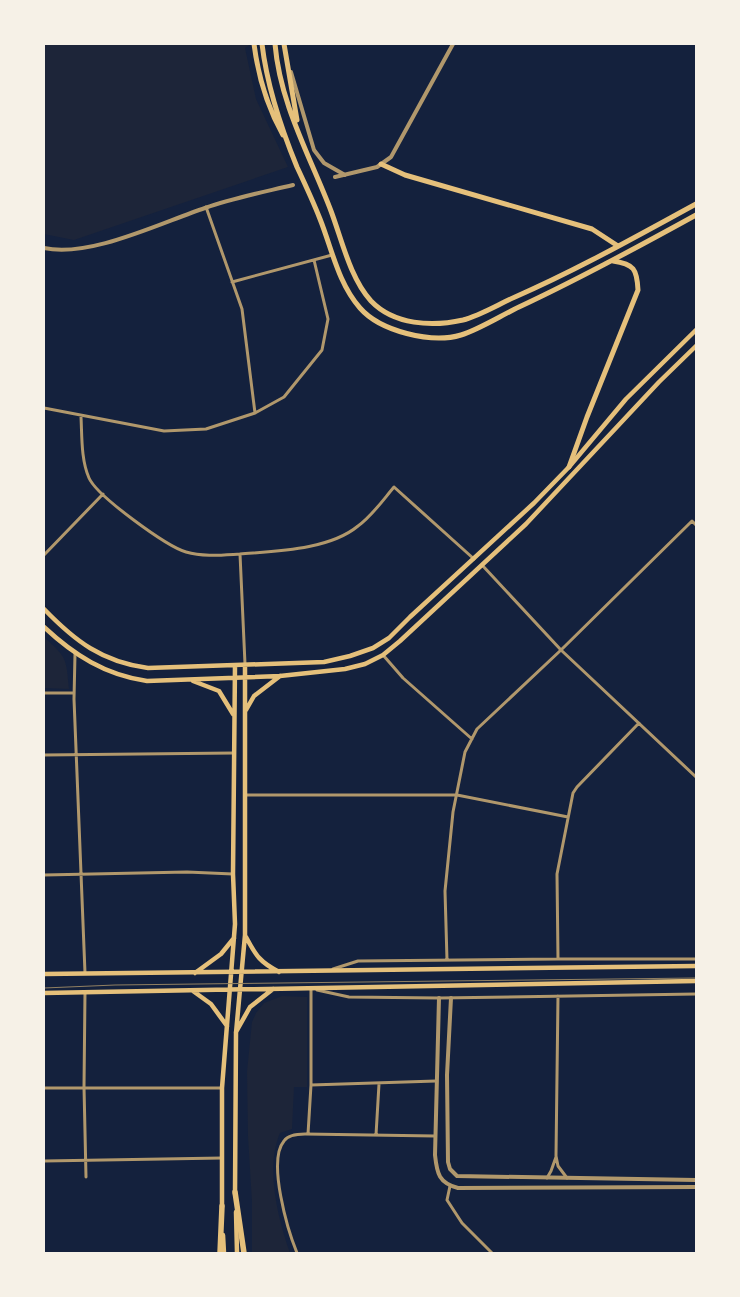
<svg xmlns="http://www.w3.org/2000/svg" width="740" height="1297" viewBox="0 0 740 1297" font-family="Raleway,sans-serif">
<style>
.green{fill:#1d2539}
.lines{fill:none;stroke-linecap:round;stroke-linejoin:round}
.minor{stroke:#b1986c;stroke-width:3}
.tertiary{stroke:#b1986c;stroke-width:4}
.secondary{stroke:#e5c07b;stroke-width:4.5}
.primary{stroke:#e5c07b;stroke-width:5}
.motorway{stroke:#e5c07b;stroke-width:5.5}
.tram{stroke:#918062;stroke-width:1}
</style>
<rect width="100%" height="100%" fill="#14213d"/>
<path class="green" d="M44 44H251L245 48 256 99 288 167 74 240 44 234Z
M44 637C67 658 66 657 69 689L44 688Z
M282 996 307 997V1087H294L292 1129 280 1133C265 1168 278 1219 290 1253H252V1202L248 1136 247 1072 252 1022 256 1013 264 1003Z"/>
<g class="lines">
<path class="minor" d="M206 207 242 309 255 413
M232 282 332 255
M44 408 164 431 206 429 255 413 284 397 322 350 328 319 314 260
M81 417C82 436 81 460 89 478 97 496 166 546 186 552 203 557 222 555 240 554L245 664
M240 554C276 551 329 550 358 526 372 516 383 500 394 487L474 559
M44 555 103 494
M482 565 561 650 696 777
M75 654 74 699 85 973
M383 655 403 678 472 739
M44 693H74
M44 755 234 753
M245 795H457L568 817
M44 875 187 872 233 874
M558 959 557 874 573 793 577 787 639 723
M447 960 445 891 453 812 465 752 477 729 561 650 692 521 696 525
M333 969 358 961 558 959H696
M317 990 349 997 439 998 696 994
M85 992 84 1087 86 1177
M558 996 556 1156 558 1166 567 1178
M311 1085 436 1081
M44 1088H222
M308 1134 311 1085V988
M376 1135 379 1084
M44 1161 222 1158
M547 1178 551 1171 556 1157
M450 1186 447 1200 462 1223 492 1253
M297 1253C288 1231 267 1161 284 1141 288 1135 298 1134 305 1134L435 1136"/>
<path class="tertiary" d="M291 72 314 150 324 163 345 175
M335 177 377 167 391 157 453 44
M44 248C90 258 160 223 205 208 233 198 264 192 293 185
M439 998 435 1155C437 1174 439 1183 458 1188L696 1187
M451 998 447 1075 448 1162 450 1169 457 1176 696 1180"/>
<path class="secondary" d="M44 609C75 641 102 662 148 668L324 662 350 656 373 648 389 638 410 617 534 503 569 467 626 399 696 330
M44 627C74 655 105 675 147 681L280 676 345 669 365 664 383 655 400 641 526 524 659 382 696 346
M193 681 219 691 233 714
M246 710 254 696 280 676
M246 937C256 956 260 962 279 972
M195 973 221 954 234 938
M44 974 696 966
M193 991 211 1004 227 1026
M44 993 696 981
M236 1032 250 1007 273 989
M235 1194 236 1033 245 935V665
M222 1207V1088L235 924 233 874 235 665
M236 1212 237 1253
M223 1235 224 1253"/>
<path class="primary" d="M254 44C258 75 268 108 283 135
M262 44C267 86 281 128 297 167 305 184 313 201 320 219 332 249 338 283 360 308 380 331 431 344 461 335 478 330 502 315 519 307 579 279 638 247 696 215
M275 44C280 104 310 156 331 211 342 240 350 278 371 301 394 325 432 327 463 320 479 316 499 304 515 297 577 270 637 236 696 204
M284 44 297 120
M381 164 405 175 592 229 618 246
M569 467 587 417 638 290C637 269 634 264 613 261"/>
<path class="motorway" d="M235 1192 244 1253
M220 1253 222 1206"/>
<path class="tram" d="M44 988 115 985 696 978"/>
</g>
<rect width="740" height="1297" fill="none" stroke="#f6f1e7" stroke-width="90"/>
</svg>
